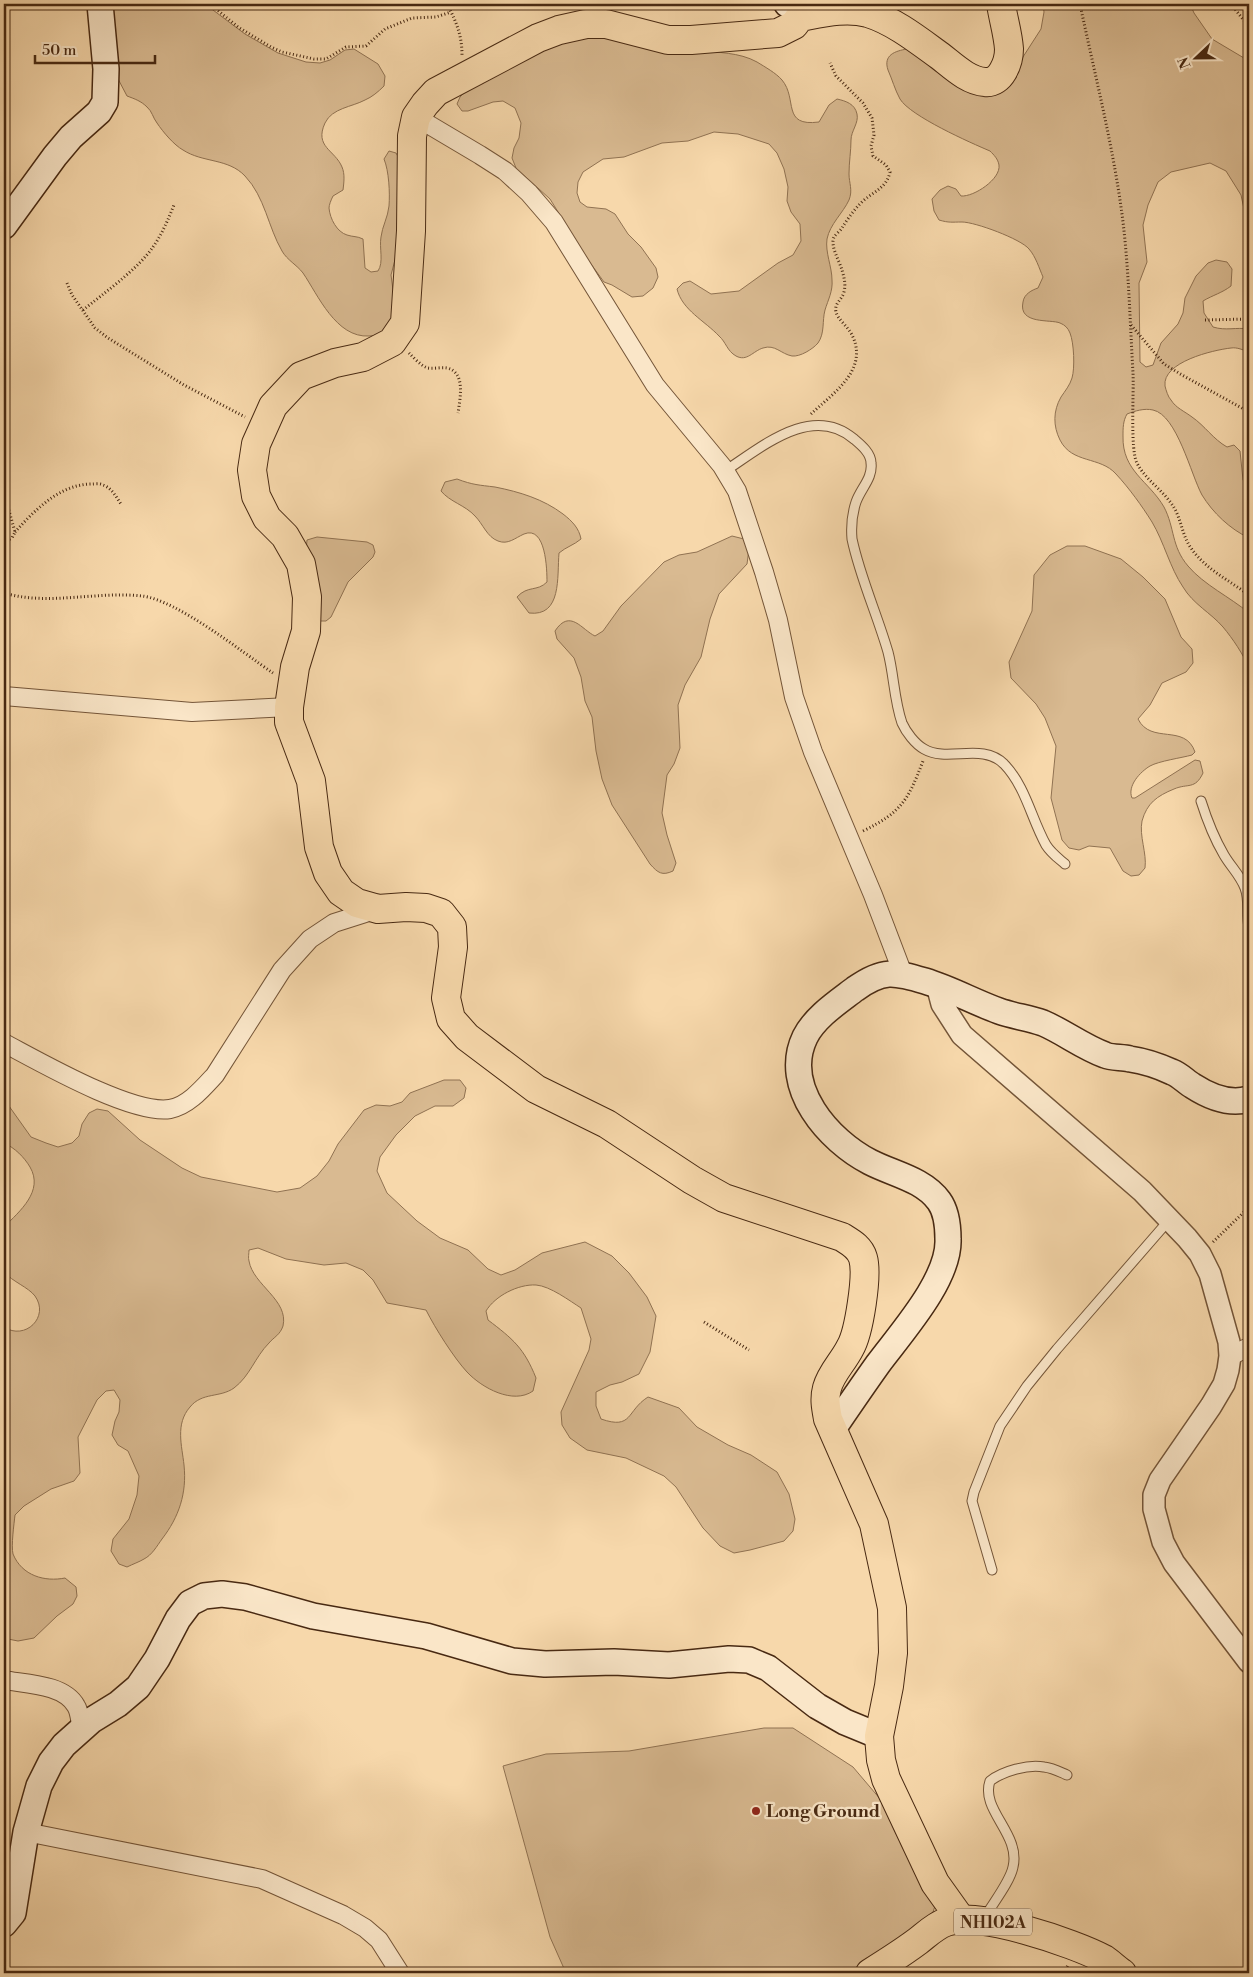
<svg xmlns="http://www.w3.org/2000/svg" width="1253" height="1977" viewBox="0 0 1253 1977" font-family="'Libre Bodoni',serif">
	<rect width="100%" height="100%" fill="#f7d8ab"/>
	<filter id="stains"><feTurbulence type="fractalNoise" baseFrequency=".004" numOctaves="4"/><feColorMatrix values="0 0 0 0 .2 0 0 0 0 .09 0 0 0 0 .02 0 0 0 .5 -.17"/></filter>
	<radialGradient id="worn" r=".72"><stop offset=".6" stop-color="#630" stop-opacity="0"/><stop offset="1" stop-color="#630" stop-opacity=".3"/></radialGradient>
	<g fill="#d9ba91" stroke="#907252">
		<path d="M 108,4 L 205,4 L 245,34 L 278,53 L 306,62 L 320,63 L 330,60 L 345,50 L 354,49 L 378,64 L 385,76 L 384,86 C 378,92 372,97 365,100 C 352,107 332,108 325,123 C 314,147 335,150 342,167 C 345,174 344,182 343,190 L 333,196 C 331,200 329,205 329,208 C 330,219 337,232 347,235 C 353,237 357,236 363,239 L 365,268 L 371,272 L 378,271 C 384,262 379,248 381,237 C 382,227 388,217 389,206 C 390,193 389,171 384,159 L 389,151 L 396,153 L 401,162 L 400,241 L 391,275 L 393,290 L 393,321 L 384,333 C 379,334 374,336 369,336 C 336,338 318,295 303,273 C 297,265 287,260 282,251 C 268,227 265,197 245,176 C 228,158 203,163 183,150 C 174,145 163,132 157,123 C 153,118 152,111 147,107 C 141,101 135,99 127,96 L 117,77 Z"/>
		<path d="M 1043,4 L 1190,4 L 1194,13 L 1212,39 L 1249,61 L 1249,232 L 1241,195 L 1226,171 L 1210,163 L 1171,172 L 1158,182 L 1148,205 L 1143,225 L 1147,262 L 1139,283 L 1140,362 L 1146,367 L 1153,365 L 1161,343 L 1178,324 L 1183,313 L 1185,298 L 1196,276 L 1208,263 L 1216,260 L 1227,262 L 1232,269 L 1231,286 C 1222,293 1213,295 1203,301 L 1204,313 L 1213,327 C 1226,331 1236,327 1249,329 L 1249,352 C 1243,350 1237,347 1231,348 C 1213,350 1162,362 1165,386 C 1166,390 1168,397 1171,400 C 1176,408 1184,411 1192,417 C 1205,426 1213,439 1227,447 L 1234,445 L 1240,451 L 1243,480 L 1249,488 L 1249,538 C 1230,529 1213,513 1202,495 C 1191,475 1177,415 1153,410 C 1144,408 1135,411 1127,414 C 1123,421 1123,428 1123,436 C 1122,471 1149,481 1164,507 C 1175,528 1171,546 1188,566 C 1204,585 1230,597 1249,613 L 1249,668 C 1243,654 1233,639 1223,627 C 1211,613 1193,604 1183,587 C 1170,568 1164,542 1152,522 C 1142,506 1129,488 1116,474 C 1100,456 1072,464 1060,440 C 1053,426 1053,411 1061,397 C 1065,391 1070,385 1072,378 C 1075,368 1074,343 1070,333 C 1068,328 1065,325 1060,323 C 1051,319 1018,325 1023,302 C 1024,294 1032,290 1038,288 L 1043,277 C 1039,268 1036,257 1029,249 C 1021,239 975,222 962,222 C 952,222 949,223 939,220 L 934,211 L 932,199 L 940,190 L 948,186 L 956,189 L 961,196 C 974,197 1001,179 999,165 C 998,159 994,155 990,151 C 971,143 910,116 900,99 C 895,90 892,79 888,70 C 883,55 895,51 907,49 L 963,86 L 1021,60 L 1041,29 L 1044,12 Z"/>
		<path d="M 588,34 C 624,39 661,45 698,50 C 718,53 739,52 757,62 C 765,67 776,73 782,80 C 798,99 781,127 819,122 L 829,105 L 837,99 C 846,101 855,104 857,114 C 859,123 851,131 851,140 C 851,151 849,162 849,174 C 849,183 853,190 849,200 C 843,213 830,224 827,239 C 825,252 832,267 832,280 C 833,291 828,300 825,310 C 822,321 825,333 818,343 C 813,349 800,357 792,356 C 781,354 775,344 763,348 C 753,351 747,362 736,356 C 727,351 726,342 719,336 C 705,321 682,310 677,289 L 683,283 L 690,281 L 711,294 L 739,291 L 778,263 L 793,255 L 801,241 L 800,224 L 791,212 L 787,201 L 788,187 L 784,169 L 777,153 L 769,144 L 738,134 L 714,132 L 688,141 L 662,143 L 624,157 L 603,159 L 583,172 L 578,182 L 577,193 L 580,202 L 587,207 L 606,209 L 615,214 L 628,234 L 641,247 L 656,268 L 658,277 L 653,288 L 643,296 L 632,297 L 612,285 L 604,282 L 588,260 L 550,199 L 516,168 L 512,158 L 514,148 L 519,138 L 521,123 L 515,108 L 503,101 L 493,102 L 468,111 L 462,111 L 457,104 L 460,97 L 471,86 L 547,46 Z"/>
		<path d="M 457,479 C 473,485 479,485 495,487 C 520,492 543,499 563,514 C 572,521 579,528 581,539 C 574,545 566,547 559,553 C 557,577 562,617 529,613 L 517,597 C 528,585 537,592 547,582 C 547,570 546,525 524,534 C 515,538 508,545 498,541 C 487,537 483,524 475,516 C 465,505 450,502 441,491 L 445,482 Z"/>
		<path d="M 732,536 L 744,539 L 749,549 L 747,564 L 719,594 L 710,619 L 701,657 L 685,685 L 678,705 L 680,748 L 674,764 L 667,775 L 662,813 L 667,835 L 676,863 L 673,871 C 662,876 658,873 650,864 L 612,805 L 602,779 L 596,751 L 592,717 L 585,701 L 581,677 L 574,658 L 557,639 L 555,631 C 570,608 582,630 595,636 L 603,631 L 621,606 L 664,562 L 679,555 L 697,552 Z"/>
		<path d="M 317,537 L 367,542 L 373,545 L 375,552 L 373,557 L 348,582 L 331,617 L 326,621 L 319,621 L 306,551 L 307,540 Z"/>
		<path d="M 1067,546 L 1085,546 L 1121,559 L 1143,577 L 1165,599 L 1181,637 L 1192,649 L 1193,663 L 1186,672 L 1162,683 L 1150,705 L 1138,719 C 1151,745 1185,723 1195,752 L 1192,755 C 1181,758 1159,761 1150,766 C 1140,772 1127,786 1132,798 L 1135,798 L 1195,760 L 1200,761 L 1203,773 C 1195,790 1188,783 1174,789 C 1157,796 1147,803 1142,821 C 1139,836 1147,853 1145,868 L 1139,875 L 1131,876 L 1123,871 L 1110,848 L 1089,846 L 1079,850 L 1069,848 L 1062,840 L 1051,798 L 1056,746 L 1045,718 L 1036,704 L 1011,678 L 1009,662 L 1032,611 L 1034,575 L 1050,555 Z"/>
		<path d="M 444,1080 L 460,1080 L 466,1088 L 464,1098 L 453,1106 L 435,1106 L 415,1116 L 396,1135 L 380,1157 L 377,1171 L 387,1193 L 417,1221 L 440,1238 L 468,1250 L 488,1269 L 501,1275 L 515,1270 L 542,1253 L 585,1242 L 612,1256 L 629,1273 L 647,1297 L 656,1316 L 650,1352 L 639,1374 L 622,1382 L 610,1385 L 596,1392 L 596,1406 L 601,1419 C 633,1430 626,1411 648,1397 L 679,1408 L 697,1427 L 728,1445 L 751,1455 L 777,1472 L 789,1494 L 795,1519 L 793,1531 L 784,1541 L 750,1550 L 734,1553 L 720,1546 L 703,1528 L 676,1487 L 664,1476 L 626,1458 L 587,1450 L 570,1438 L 562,1425 L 561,1412 L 589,1350 L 591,1339 L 581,1308 C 570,1301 550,1286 536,1285 C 518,1284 495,1296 486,1311 L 488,1320 C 513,1339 524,1348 536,1378 L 533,1391 C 513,1405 482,1388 467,1372 C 454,1358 435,1328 426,1310 L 387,1303 L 373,1280 L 363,1270 L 346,1263 L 324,1265 L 286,1259 L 258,1248 L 249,1250 C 249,1253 248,1258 249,1261 C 253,1285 289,1300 283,1326 C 280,1335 274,1337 269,1343 C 255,1357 250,1376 234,1388 C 220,1398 202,1392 190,1407 C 175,1424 182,1446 184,1465 C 187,1493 179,1517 162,1539 C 157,1546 152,1555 144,1559 C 139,1562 133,1564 127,1567 L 119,1564 L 111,1551 L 113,1539 L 129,1519 L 137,1495 L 139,1476 L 128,1451 L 118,1445 L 112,1435 L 115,1421 L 119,1412 L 120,1400 L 114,1390 L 106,1391 L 97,1400 L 78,1437 L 80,1473 L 74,1481 L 51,1489 L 24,1506 L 15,1515 C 14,1524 11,1546 13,1554 C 22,1576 45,1582 65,1578 L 76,1587 L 77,1596 L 73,1604 L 57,1616 L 34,1638 L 18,1641 L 8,1639 L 4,1636 L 4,1327 C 25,1341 50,1317 35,1296 C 28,1287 13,1282 4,1272 L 4,1227 C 20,1211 44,1191 30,1167 C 24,1157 15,1148 4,1143 L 4,1099 L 31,1137 L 46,1143 L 58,1147 L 72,1143 L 79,1136 L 82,1124 L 89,1113 L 97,1109 L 108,1111 L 140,1140 L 182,1168 L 201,1177 L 277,1192 L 300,1188 L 317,1176 L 329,1161 L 338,1144 L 364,1110 L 376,1105 L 390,1106 L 402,1102 L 410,1093 Z"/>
		<path d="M 764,1728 L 793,1728 L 853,1767 L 881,1800 L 936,1903 L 933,1912 L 888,1952 L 855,1973 L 566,1973 L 550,1937 L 503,1766 L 546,1754 L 629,1751 Z"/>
	</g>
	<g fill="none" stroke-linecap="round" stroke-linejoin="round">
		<defs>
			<g id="service">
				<path d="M 725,471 C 762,447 812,403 854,439 C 861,445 871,453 871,463 C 873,478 861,488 856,502 C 852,514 851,527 852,539 C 860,577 877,614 888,652 C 894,675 894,700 902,723 C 906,732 915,744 924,749 C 948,763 982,742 1004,764 C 1026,787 1031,818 1046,845 C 1051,853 1058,858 1065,864"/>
				<path d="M 1201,801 C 1207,820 1214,838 1224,855 C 1231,867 1240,875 1245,888 C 1250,901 1246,914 1249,927"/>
				<path d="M 992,1570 L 972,1501 L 974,1492 L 1000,1426 L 1027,1386 L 1057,1349 L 1170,1219"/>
				<path d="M 985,1917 C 993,1903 1010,1882 1013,1867 C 1021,1834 980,1810 990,1781 C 1003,1771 1028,1764 1044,1767 C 1053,1768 1060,1772 1067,1775"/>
			</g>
			<g id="minor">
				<path d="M 416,117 L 480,155 L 505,171 L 529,193 L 554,222 L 655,385 L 722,466 L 737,491 L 764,572 L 778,620 L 794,697 L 813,752 L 873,895 L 903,974"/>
				<path d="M 4,696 L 192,712 L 289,707"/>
				<path d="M 4,1043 C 40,1062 132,1115 170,1109 C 188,1106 203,1088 215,1075 L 282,970 L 310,939 L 334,923 L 378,909"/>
				<path d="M 1230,1356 L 1249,1347"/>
				<path d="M 4,1680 C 26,1684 64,1684 76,1706 C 80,1712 80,1722 82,1729"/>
				<path d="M 26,1832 L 262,1879 L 343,1915 L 365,1928 L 379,1940 L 400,1973"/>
			</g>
			<path id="tertiary" d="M 937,985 L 942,1004 L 962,1035 L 1142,1191 L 1187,1238 L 1200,1254 L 1210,1274 L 1229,1342 L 1230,1356 L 1228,1370 L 1224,1384 L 1211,1406 L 1160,1480 L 1154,1495 L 1154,1509 L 1163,1542 L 1174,1563 L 1249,1662"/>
			<g id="secondary">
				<path d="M 787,4 L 797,10 L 800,17"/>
				<path d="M 4,226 L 55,156 L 71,137 L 99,112 L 105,102 L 106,69 L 100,4"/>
				<path d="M 833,1429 C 848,1407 863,1385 878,1364 C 901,1333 950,1279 948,1239 C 948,1227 947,1212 939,1201 C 923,1179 893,1174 870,1162 C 829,1141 781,1087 805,1037 C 815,1017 838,1002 855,989 C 883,969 894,972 925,981 C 951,989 974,1002 999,1011 C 1013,1016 1029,1018 1043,1023 C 1064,1032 1083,1047 1105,1055 C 1112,1058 1122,1057 1130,1059 C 1144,1061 1159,1066 1172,1072 C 1180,1075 1186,1082 1193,1086 C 1210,1097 1229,1105 1249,1099"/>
				<path d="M 4,1924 L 13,1913 L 26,1832 L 39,1786 L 51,1762 L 64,1745 L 92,1720 L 118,1704 L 138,1687 L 157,1659 L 178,1619 L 190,1603 L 204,1596 L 222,1594 L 245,1597 L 313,1616 L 426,1636 L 512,1661 L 545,1664 L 614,1662 L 669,1665 L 729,1659 L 749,1660 L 768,1668 L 817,1706 L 845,1722 L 879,1736"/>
			</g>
			<path id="primary" d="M 960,1918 L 935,1883 L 886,1779 L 881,1760 L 879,1736 L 889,1686 L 893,1653 L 892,1608 L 874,1524 L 828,1419 C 826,1408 824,1399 827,1388 C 831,1373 843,1362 850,1348 C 859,1333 868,1275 863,1258 C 860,1247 850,1242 842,1237 L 724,1198 L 692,1180 L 607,1124 L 536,1089 L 467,1037 L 451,1019 L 446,998 L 453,947 L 452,927 L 441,913 L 426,908 L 406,907 L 378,909 L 357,903 L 341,892 L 328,873 L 319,847 L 311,781 L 289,722 L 289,707 L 295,667 L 306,631 L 307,597 L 301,564 L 285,536 L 267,518 L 256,496 L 252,470 L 256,444 L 273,406 L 301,376 L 335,363 L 363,357 L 392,342 L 405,323 L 411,231 L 412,136 L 416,117 L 425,104 L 436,92 L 538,38 L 559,30 L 586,24 L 606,24 L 668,40 L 691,40 L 778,33 L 794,25 L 800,17 C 822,13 846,7 868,13 C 894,21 918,40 940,56 C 953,66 968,81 985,82 C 1001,84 1009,62 1009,49 C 1008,34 1003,18 1001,4"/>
			<path id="trunk" d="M 870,1973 C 886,1963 902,1953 918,1941 C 927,1934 935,1926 946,1922 C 977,1910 1074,1943 1104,1959 C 1110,1963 1116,1969 1122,1973"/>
		</defs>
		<use href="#service" stroke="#745538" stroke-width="11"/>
		<use href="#minor" stroke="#745538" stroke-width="20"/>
		<use href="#tertiary" stroke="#745538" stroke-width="24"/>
		<use href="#secondary" stroke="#482912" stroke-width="28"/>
		<use href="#primary" stroke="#482912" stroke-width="30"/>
		<use href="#trunk" stroke="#482912" stroke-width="30"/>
		<g stroke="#482912" stroke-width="3" stroke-dasharray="1 2.5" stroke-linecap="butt">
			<path d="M 210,4 L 238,27 L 271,47 L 282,52 L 314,59 L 326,59 L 346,47 L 366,46 L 385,29 L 412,18 L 436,17 L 451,12"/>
			<path d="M 447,4 C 456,21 462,35 462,55"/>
			<path d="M 1080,4 C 1095,76 1114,149 1123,222 C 1129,273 1130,323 1133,373 C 1134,392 1130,450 1137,463 C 1145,479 1161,489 1171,503 C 1182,518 1181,534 1191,548 C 1204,568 1230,581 1249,595"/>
			<path d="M 1231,4 L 1249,27"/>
			<path d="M 67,283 L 72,295 L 95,328 L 108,338 L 184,385 L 245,417"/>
			<path d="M 83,310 C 103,294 139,268 153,247 C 162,234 168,220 174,205"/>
			<path d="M 1205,320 L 1249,319"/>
			<path d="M 1131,325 L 1164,364 L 1182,375 L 1249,412"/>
			<path d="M 409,353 C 414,358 421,366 428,368 C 434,369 441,367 447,368 C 466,372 460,399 458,413"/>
			<path d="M 811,414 C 832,394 868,371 853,337 C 849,327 838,320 836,312 C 834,303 842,300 844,292 C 846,284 844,277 842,270 C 839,260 830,246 834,237 C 836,234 840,231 842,228 C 847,220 853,211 860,204 C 871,192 886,190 890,172 L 886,165 L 873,156 L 871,146 L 874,135 L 872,118 L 863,103 L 836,76 L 830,63"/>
			<path d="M 4,493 L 15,532 L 12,538 L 4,542"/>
			<path d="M 15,532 C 35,510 60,484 92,484 C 95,484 100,483 103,485 C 112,488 116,497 121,504"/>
			<path d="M 4,593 C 48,606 96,591 142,596 C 177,600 242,652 273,673"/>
			<path d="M 863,831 C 902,812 908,800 923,761"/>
			<path d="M 1248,1118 L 1249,1142"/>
			<path d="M 1213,1242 L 1244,1212 L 1249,1204"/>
			<path d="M 704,1322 L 749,1350"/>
			<path d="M 1064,1973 L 1068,1965"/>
		</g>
		<use href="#service" stroke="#fae6c8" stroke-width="9"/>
		<use href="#minor" stroke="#fae6c8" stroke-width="18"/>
		<use href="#tertiary" stroke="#fae6c8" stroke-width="21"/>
		<use href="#secondary" stroke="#fae6c8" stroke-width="25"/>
		<use href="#primary" stroke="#f7d8ab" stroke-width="28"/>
		<use href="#trunk" stroke="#f7d8ab" stroke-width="28"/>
	</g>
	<circle fill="#8f2418" stroke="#fae6c8" stroke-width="2" cx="756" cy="1811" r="5"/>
	<g text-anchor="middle" stroke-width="4.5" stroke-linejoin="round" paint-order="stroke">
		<rect fill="#fae6c8" stroke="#7d6249" stroke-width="1" x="954" y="1908.5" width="78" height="27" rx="4"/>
		<g font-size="16" font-weight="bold" fill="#482912">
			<text x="993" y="1928">NH102A</text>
		</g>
		<g font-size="18" font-weight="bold" fill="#482912" stroke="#fae6c8" text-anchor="start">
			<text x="766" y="1817">Long Ground</text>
		</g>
	</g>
	<rect width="1253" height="1977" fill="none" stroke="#f7d8ab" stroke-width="20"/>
	<rect x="5" y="5" width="1243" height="1967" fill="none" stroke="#482912" stroke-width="2.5"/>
	<rect x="10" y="10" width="1233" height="1957" fill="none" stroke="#482912"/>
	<g transform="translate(1196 58) rotate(248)" stroke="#fae6c8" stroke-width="4" paint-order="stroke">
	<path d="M0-4L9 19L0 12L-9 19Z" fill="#482912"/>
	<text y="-8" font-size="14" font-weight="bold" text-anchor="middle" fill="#482912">N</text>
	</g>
	<path d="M35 55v8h120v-8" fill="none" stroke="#482912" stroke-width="2.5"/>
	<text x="42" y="55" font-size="15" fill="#482912" stroke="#fae6c8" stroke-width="4" paint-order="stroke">50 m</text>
	<rect width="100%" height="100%" filter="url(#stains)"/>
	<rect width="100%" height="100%" fill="url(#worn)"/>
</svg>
